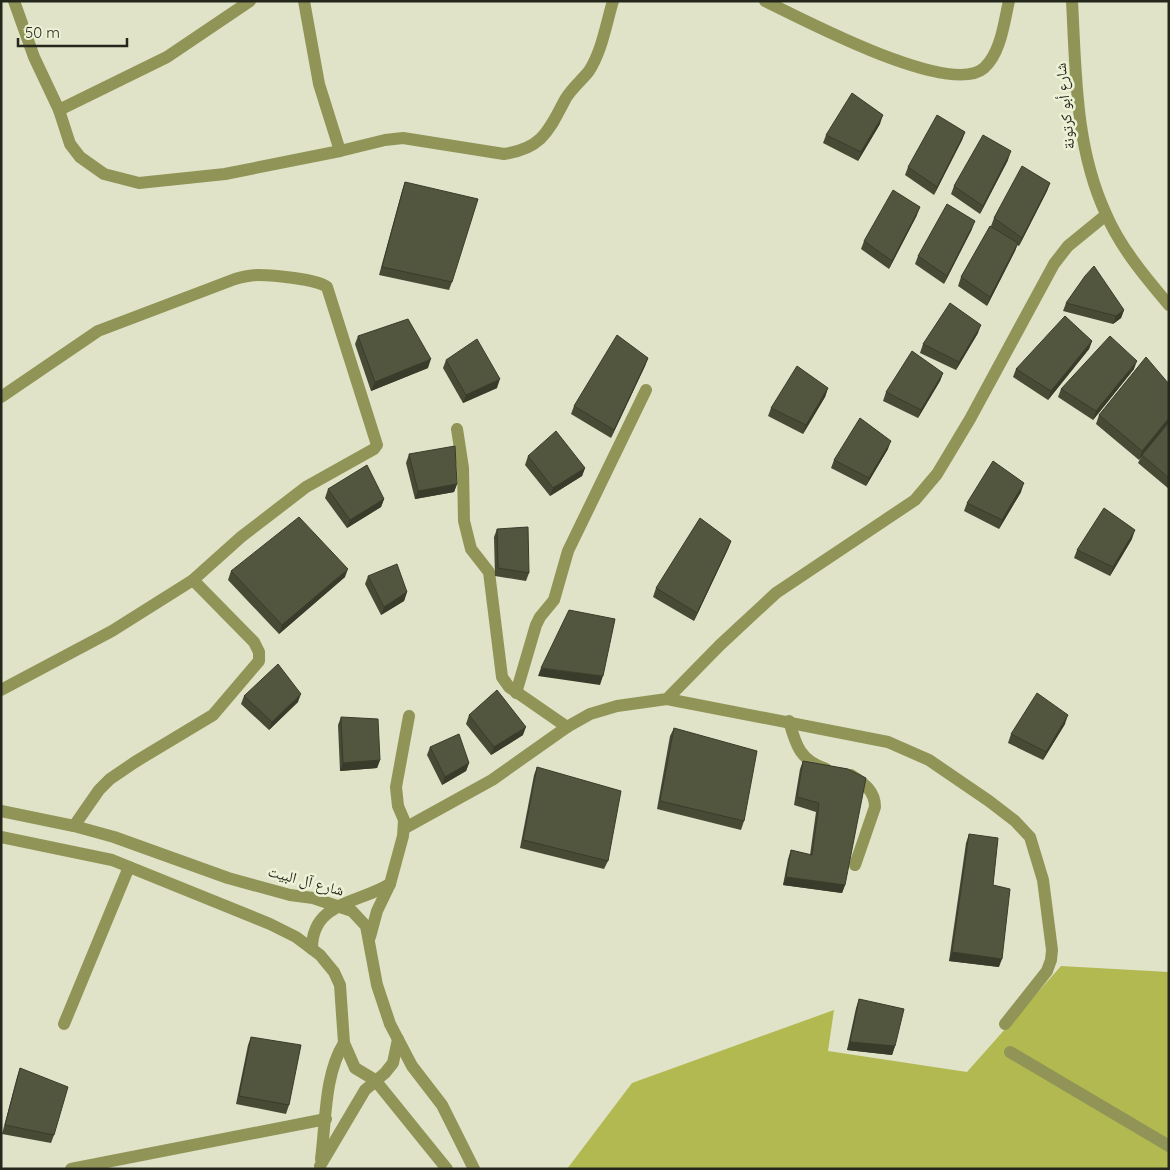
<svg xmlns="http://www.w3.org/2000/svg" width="1170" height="1170" viewBox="0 0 1170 1170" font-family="Quicksand,'Noto Naskh Arabic',sans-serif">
	<rect width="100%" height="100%" fill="#e0e3c8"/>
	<path fill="#b2b951" d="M 1061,966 L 1169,972 L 1169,1169 L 567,1169 L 632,1083 L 834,1010 L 828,1051 L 967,1072 Z"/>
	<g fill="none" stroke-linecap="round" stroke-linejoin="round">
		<g stroke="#909557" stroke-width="12">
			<path d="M 14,1 L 34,57 L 59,110 L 167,57 L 250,1"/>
			<path d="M 765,1 C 803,19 950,98 984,68 C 1001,53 1004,22 1009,1"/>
			<path d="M 1072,1 C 1076,74 1075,147 1106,214 C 1120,247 1146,278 1169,305"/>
			<path d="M 59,110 L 70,144 L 80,157 L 104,174 L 139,183 L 225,174 L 340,151 L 319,84 L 304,1"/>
			<path d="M 340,151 L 385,140 L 403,138 L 504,154 C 544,148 549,129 566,98 C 572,88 582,80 589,71 C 602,51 606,24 613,1"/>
			<path d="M 1,397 L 98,331 L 235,279 C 242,277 250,275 258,275 C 272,275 317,279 327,287 L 377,445 L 374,449 L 306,487 L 241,537 L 193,580 L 112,631 L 1,690"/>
			<path d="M 457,429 L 463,468 L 464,521 L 471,549 L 489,572 L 502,677 L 509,687 L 567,727"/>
			<path d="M 516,693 L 536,625 L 540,617 L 554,600 L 568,551 L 646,390"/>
			<path d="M 667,699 L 888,742 L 929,760 L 989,801 L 1015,821 L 1030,837 L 1043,880 L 1052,950 L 1051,960 L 1047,971 L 1005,1024"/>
			<path d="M 789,721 C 796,746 800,760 826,769"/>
			<path d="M 851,775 C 864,783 875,791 875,807 L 855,865"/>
			<path d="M 1,811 L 74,826 L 114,837 L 228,878 L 290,895 L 313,898 L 352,911 L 366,926 L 377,985 L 390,1024 L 412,1066 L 442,1105 L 474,1169"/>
			<path d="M 74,826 L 99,790 L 110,779 L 135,762 L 213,715 L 259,661 L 259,652 L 254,642 L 193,580"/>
			<path d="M 405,828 L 492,780 L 567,727 L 590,714 L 617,706 L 667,699 L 720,645 L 776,593 L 915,500 L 937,474 L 970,419 L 1054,264 L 1068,246 L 1106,215"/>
			<path d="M 1,837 L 112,860 L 270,924 L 296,937 L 320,955 L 334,972 L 340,985 L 344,1043 L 355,1068 L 375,1080 L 447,1169"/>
			<path d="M 370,937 L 377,911 L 390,884 L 403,836 L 404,820 L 398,806 L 396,787 L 409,716"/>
			<path d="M 312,949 C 312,902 357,904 390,884"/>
			<path d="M 64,1024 L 129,867"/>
			<path d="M 1010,1052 L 1169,1146"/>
			<path d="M 321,1159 C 326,1122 324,1075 344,1043"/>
			<path d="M 320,1166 L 365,1090 L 385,1073 L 393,1063 L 398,1039"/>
			<path d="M 71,1169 L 326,1119"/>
		</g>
	</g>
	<g fill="#474a35">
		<path d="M 880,124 L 858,161 L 823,143 L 826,135 Z"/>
		<path d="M 965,132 L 962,140 L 934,195 L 905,175 L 908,167 Z"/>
		<path d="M 1008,160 L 980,214 L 951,194 L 954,186 Z"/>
		<path d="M 405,182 L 452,282 L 449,290 L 379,275 L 402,191 Z"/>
		<path d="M 1050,183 L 1047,191 L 1019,246 L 1017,245 L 1015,251 L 987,306 L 958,286 L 961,277 L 991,226 L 994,218 Z"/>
		<path d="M 917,215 L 889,269 L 861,249 L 864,241 Z"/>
		<path d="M 972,229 L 944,284 L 915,264 L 918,256 Z"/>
		<path d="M 1066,303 L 1124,310 L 1121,318 L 1113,324 L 1063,311 Z"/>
		<path d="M 978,333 L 956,370 L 920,353 L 923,344 Z"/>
		<path d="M 358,336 L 428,368 L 371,391 L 355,344 Z"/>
		<path d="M 1092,341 L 1089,349 L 1048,400 L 1013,377 L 1016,369 Z"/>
		<path d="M 648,358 L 645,366 L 611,438 L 571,414 L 574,406 Z"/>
		<path d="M 446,360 L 497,388 L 463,403 L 443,368 Z"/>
		<path d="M 1134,369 L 1093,420 L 1058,397 L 1061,389 Z"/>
		<path d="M 943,373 L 940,381 L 918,418 L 883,401 L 886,392 Z"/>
		<path d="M 1169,384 L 1169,489 L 1138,463 L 1141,457 L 1139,460 L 1096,424 L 1099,415 Z"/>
		<path d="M 828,388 L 825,397 L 803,434 L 768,416 L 771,408 Z"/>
		<path d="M 888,449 L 866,486 L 831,468 L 834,460 Z"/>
		<path d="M 409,454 L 457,484 L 454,492 L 415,499 L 406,463 Z"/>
		<path d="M 528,456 L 585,468 L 582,476 L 550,496 L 525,465 Z"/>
		<path d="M 328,489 L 384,499 L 381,507 L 347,528 L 325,498 Z"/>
		<path d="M 1021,492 L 999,529 L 964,511 L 967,503 Z"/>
		<path d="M 497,529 L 529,573 L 526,581 L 495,576 L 494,537 Z"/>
		<path d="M 1132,539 L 1110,576 L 1074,558 L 1077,550 Z"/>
		<path d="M 731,541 L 728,549 L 694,621 L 653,597 L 656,588 Z"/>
		<path d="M 231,571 L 345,577 L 279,634 L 228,580 Z"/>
		<path d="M 368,576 L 407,592 L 404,601 L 381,615 L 365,584 Z"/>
		<path d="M 244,696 L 298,702 L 269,730 L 241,704 Z"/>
		<path d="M 469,715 L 523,735 L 491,755 L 466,724 Z"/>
		<path d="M 341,717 L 380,760 L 377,768 L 340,771 L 338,725 Z"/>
		<path d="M 1065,724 L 1043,760 L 1008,743 L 1011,734 Z"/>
		<path d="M 674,728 L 744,821 L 741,830 L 657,809 L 670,736 Z"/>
		<path d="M 430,747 L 469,763 L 466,771 L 442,785 L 427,755 Z"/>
		<path d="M 803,761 L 848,769 L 845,885 L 842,893 L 783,885 L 788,859 L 791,850 L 810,855 L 816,812 L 794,805 L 800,769 Z"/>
		<path d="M 537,767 L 608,861 L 604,869 L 520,848 L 534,775 Z"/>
		<path d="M 969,834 L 993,885 L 999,967 L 949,961 L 966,843 Z"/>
		<path d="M 859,999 L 895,1046 L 892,1055 L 847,1050 L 856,1008 Z"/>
		<path d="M 251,1037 L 289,1105 L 286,1114 L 236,1104 L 248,1045 Z"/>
		<path d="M 20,1068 L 54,1135 L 51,1143 L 2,1134 L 17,1077 Z"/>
	</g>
	<g fill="#3a3c2b">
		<path d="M 883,115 L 880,124 L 858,161 L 861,152 Z"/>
		<path d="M 965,132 L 962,140 L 934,195 L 937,187 Z"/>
		<path d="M 1011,151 L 1008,160 L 980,214 L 983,206 Z"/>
		<path d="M 1050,183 L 1047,191 L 1019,246 L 1022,238 Z"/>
		<path d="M 920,207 L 917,215 L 889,269 L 892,261 Z"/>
		<path d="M 975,221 L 972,229 L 944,284 L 947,276 Z"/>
		<path d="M 1018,243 L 1015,251 L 987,306 L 990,297 Z"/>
		<path d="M 1124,310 L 1121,318 L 1113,324 L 1116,316 Z"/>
		<path d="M 981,325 L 978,333 L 956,370 L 959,362 Z"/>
		<path d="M 1092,341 L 1089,349 L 1048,400 L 1051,391 Z"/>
		<path d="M 648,358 L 645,366 L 611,438 L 614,430 Z"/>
		<path d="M 431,359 L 428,368 L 371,391 L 375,382 Z"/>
		<path d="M 1137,361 L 1134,369 L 1093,420 L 1096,411 Z"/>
		<path d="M 943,373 L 940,381 L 918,418 L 921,410 Z"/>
		<path d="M 500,379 L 497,388 L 463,403 L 466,395 Z"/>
		<path d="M 828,388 L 825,397 L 803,434 L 806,425 Z"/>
		<path d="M 1169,418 L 1169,423 L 1142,455 L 1139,460 L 1142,451 Z"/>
		<path d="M 891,441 L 888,449 L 866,486 L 869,478 Z"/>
		<path d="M 585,468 L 582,476 L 550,496 L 553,488 Z"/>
		<path d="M 1024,483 L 1021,492 L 999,529 L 1002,520 Z"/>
		<path d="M 457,484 L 454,492 L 415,499 L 418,491 Z"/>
		<path d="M 384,499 L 381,507 L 347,528 L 350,520 Z"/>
		<path d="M 1135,530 L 1132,539 L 1110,576 L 1113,567 Z"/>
		<path d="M 731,541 L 728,549 L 694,621 L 697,613 Z"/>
		<path d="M 348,569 L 345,577 L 279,634 L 282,625 Z"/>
		<path d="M 407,592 L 404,601 L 381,615 L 384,607 Z"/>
		<path d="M 541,668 L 603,676 L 600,685 L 538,676 Z"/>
		<path d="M 301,694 L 298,702 L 269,730 L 272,722 Z"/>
		<path d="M 1068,715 L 1065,724 L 1043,760 L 1046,752 Z"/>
		<path d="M 526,727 L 523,735 L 491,755 L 494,747 Z"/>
		<path d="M 380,760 L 377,768 L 340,771 L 343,763 Z"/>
		<path d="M 469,763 L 466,771 L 442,785 L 445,777 Z"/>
		<path d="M 786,877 L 845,885 L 842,893 L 783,885 Z"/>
		<path d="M 952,952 L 1002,959 L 999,967 L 949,961 Z"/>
		<path d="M 850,1042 L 895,1046 L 892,1055 L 847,1050 Z"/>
	</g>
	<g fill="#53563e" stroke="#3a3c2b">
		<path d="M 852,93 L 883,115 L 861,152 L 826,135 Z"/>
		<path d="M 937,115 L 965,132 L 937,187 L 908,167 Z"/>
		<path d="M 983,135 L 1011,151 L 983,206 L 954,186 Z"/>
		<path d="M 1022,166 L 1050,183 L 1022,238 L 994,218 Z"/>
		<path d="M 405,182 L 478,199 L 452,282 L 382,267 Z"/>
		<path d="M 893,190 L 920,207 L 892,261 L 864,241 Z"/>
		<path d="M 947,204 L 975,221 L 947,276 L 918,256 Z"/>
		<path d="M 990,226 L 1018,243 L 990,297 L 961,277 Z"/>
		<path d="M 1094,266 L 1124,310 L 1116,316 L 1066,303 L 1085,276 Z"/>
		<path d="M 950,303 L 981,325 L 959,362 L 923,344 Z"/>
		<path d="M 1065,316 L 1092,341 L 1051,391 L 1016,369 Z"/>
		<path d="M 408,319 L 431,359 L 375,382 L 358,336 Z"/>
		<path d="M 617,335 L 648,358 L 614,430 L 574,406 Z"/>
		<path d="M 1110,336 L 1137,361 L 1096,411 L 1061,389 Z"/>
		<path d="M 477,339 L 500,379 L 466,395 L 446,360 Z"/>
		<path d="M 912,351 L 943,373 L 921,410 L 886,392 Z"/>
		<path d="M 1146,357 L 1169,384 L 1169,418 L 1142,451 L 1099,415 Z"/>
		<path d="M 797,366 L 828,388 L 806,425 L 771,408 Z"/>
		<path d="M 860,418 L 891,441 L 869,478 L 834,460 Z"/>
		<path d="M 1169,422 L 1169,478 L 1142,455 Z"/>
		<path d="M 556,431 L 585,468 L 553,488 L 528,456 Z"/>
		<path d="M 455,446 L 457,484 L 418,491 L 409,454 Z"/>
		<path d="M 993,461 L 1024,483 L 1002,520 L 967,503 Z"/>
		<path d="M 367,465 L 384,499 L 350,520 L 328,489 Z"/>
		<path d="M 1104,508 L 1135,530 L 1113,567 L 1077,550 Z"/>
		<path d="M 299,517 L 348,569 L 282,625 L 231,571 Z"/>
		<path d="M 700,518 L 731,541 L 697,613 L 656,588 Z"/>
		<path d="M 528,527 L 529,573 L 498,568 L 497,529 Z"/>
		<path d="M 397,564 L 407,592 L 384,607 L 368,576 Z"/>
		<path d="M 569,610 L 615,619 L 603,676 L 541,668 Z"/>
		<path d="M 278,664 L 301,694 L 272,722 L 244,696 Z"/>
		<path d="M 497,690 L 526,727 L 494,747 L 469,715 Z"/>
		<path d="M 1037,693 L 1068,715 L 1046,752 L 1011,734 Z"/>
		<path d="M 341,717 L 378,719 L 380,760 L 343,763 Z"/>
		<path d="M 674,728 L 757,751 L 744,821 L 660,801 Z"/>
		<path d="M 459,734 L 469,763 L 445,777 L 430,747 Z"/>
		<path d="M 803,761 L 848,769 L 866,778 L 845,885 L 786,877 L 791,850 L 812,855 L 819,803 L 797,797 Z"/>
		<path d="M 537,767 L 621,791 L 608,861 L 523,840 Z"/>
		<path d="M 969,834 L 998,838 L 993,885 L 1010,889 L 1002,959 L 952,952 Z"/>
		<path d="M 859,999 L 904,1009 L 895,1046 L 850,1042 Z"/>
		<path d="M 251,1037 L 301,1045 L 289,1105 L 239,1096 Z"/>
		<path d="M 20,1068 L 68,1087 L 54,1135 L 5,1125 Z"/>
	</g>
	<g text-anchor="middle" stroke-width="5" stroke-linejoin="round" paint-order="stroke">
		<g font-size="15" fill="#25261c" stroke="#edf1d5">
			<text transform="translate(1065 106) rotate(-96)" y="5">شارع أبو كرتونة</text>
			<text transform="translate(306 881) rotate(15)" y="5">شارع آل البيت</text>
		</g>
	</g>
	<rect width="1170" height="1170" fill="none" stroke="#25261c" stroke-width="5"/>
	<path d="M18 38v8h109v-8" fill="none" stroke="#25261c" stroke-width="2.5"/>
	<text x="25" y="38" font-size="15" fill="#25261c" stroke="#edf1d5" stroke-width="4" paint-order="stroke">50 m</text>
</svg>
